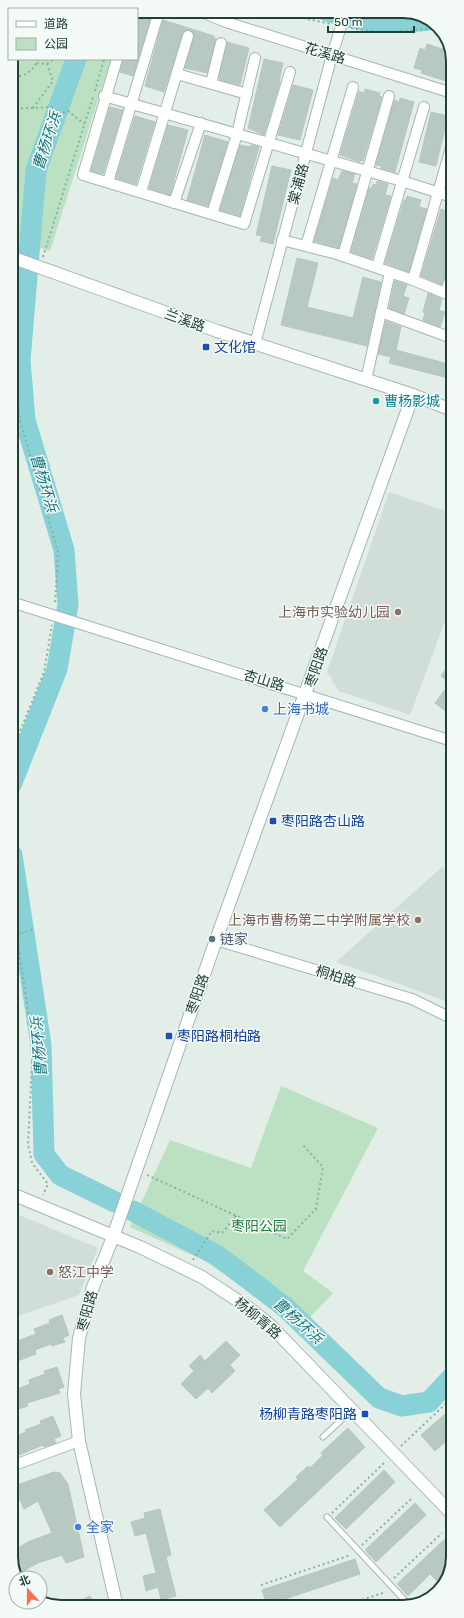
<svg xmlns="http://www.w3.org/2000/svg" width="464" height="1618" viewBox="0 0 464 1618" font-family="Rubik,'Noto Sans SC',sans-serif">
	<rect width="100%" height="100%" fill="#e3eee8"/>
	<g fill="#d1ded7">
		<path d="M 389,492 L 452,513 L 452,602 L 410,715 L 339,691 L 327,672 Z"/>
		<path d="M 442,867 L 453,878 L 453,1004 L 391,981 L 336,962 Z"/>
		<path d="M 12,1212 L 98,1248 L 79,1295 L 12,1318 Z"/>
	</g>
	<g fill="#bbe1c2">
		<path d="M 12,59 L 111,59 L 50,251 L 11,238 Z"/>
		<path d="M 281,1086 L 378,1128 L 303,1271 L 333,1293 L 297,1331 L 252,1293 L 205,1261 L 130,1227 L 170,1140 L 251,1168 Z"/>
	</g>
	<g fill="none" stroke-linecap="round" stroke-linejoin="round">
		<g stroke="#87d1d7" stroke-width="21">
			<path d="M 327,11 C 364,23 391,24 429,20"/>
			<path d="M 11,785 L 57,669 L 68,605 L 64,550 L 25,420 L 20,360 L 36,170 L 76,59"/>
			<path d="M 12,855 L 41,1045 L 44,1154 L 60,1175 L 115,1202"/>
			<path d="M 133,1211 L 218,1256 L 285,1307 L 379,1398 L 402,1406 L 429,1402 L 453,1376"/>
		</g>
	</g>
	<g fill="#b8c9c1" stroke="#b5c8bf">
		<path d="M 137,11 L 153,11 L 133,76 L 120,72 L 123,59 L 137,59 Z"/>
		<path d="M 163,20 L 214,36 L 214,38 L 216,39 L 207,73 L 185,68 L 194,35 L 189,30 L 183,32 L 164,92 L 145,86 Z"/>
		<path d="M 227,42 L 249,48 L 240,85 L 220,80 L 219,77 Z"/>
		<path d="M 427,44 L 452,52 L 452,83 L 421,73 L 422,70 L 414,68 L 420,48 L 425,50 Z"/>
		<path d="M 264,59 L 283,63 L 279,82 L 280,82 L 264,135 L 248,128 Z"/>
		<path d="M 293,85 L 313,90 L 300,140 L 278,135 Z"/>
		<path d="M 365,89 L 380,93 L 379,96 L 382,97 L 363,161 L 361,160 L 360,162 L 340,155 L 359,91 L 364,93 Z"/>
		<path d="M 400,98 L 414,102 L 395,172 L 381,168 L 381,166 L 376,165 L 394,100 L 399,102 Z"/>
		<path d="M 110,107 L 123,110 L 103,174 L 91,171 Z"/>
		<path d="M 431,112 L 448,116 L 436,166 L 419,162 Z"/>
		<path d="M 135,116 L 155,122 L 136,184 L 116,178 Z"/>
		<path d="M 168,125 L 188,130 L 170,195 L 149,188 Z"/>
		<path d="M 205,135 L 228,142 L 208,206 L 187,200 Z"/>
		<path d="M 240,145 L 250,147 L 251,145 L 259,147 L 240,216 L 220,210 Z"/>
		<path d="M 272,166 L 291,170 L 273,244 L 260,241 L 262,236 L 256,235 Z"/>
		<path d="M 342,171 L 355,174 L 352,183 L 357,184 L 339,248 L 314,241 L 333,178 L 338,180 Z"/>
		<path d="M 377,181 L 388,184 L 385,195 L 391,196 L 372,259 L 351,252 L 369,188 L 372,188 L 373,184 L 376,185 Z"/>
		<path d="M 407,196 L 421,200 L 419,207 L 427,209 L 409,272 L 385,263 L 404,200 L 406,200 Z"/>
		<path d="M 441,209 L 452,212 L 452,225 L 445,251 L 452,252 L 452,267 L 446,271 L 442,285 L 421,276 Z"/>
		<path d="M 297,258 L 318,263 L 307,307 L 353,318 L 363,277 L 381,282 L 367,346 L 281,325 Z"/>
		<path d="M 395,281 L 407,285 L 403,296 L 409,298 L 404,314 L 389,308 Z"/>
		<path d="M 428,293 L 442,299 L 439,310 L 445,312 L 440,327 L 423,320 L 425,313 L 423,312 Z"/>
		<path d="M 386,321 L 401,327 L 396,350 L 452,365 L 452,379 L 389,363 L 391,357 L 378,354 Z"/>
		<path d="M 452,660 L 452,716 L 435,703 L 450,683 L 441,676 Z"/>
		<path d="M 62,1315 L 69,1335 L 63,1338 L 65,1342 L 52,1346 L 51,1344 L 35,1350 L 36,1354 L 12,1363 L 12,1343 L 36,1334 L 34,1329 L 50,1323 L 49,1320 Z"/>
		<path d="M 226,1341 L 240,1355 L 230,1365 L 235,1371 L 212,1393 L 208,1388 L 196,1399 L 181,1384 L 194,1371 L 189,1366 L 200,1355 L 205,1361 Z"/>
		<path d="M 57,1367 L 64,1387 L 58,1389 L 60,1393 L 27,1403 L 28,1406 L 12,1411 L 12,1391 L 30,1384 L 29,1380 L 45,1374 L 44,1371 Z"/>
		<path d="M 453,1407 L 453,1435 L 435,1451 L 421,1435 Z"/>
		<path d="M 53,1416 L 61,1436 L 54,1439 L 56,1443 L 44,1447 L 43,1445 L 12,1458 L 12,1438 L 26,1432 L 25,1430 L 41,1424 L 40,1421 Z"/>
		<path d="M 348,1428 L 365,1447 L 280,1527 L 264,1510 L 298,1479 L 296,1477 L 308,1466 L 310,1468 L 323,1455 L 321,1453 Z"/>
		<path d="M 384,1470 L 395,1482 L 346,1529 L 335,1518 Z"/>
		<path d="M 54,1472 L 60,1473 L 68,1484 L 84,1557 L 66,1563 L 62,1555 L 38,1563 L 16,1575 L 12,1567 L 12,1551 L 30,1541 L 52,1533 L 38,1501 L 24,1509 L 14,1486 Z"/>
		<path d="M 415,1503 L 426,1515 L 376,1562 L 365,1550 Z"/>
		<path d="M 160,1509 L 171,1555 L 166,1557 L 176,1596 L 161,1600 L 158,1587 L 146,1591 L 143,1576 L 156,1573 L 146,1533 L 135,1536 L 131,1522 L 145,1518 L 144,1513 Z"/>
		<path d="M 447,1537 L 453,1543 L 453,1557 L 442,1586 L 430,1574 L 408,1596 L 397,1584 Z"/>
		<path d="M 355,1559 L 360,1574 L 267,1605 L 262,1590 Z"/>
		<path d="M 90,1596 L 96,1607 L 67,1607 Z"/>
	</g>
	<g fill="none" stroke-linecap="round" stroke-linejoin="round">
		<defs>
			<g id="service">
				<path d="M 323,1437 L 352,1410"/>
				<path d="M 327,1517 L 410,1606"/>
			</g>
			<g id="minor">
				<path d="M 199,11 L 226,22 L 452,93"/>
				<path d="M 117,59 L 83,175 L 244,224 L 290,72"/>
				<path d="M 177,74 L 247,94"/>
				<path d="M 211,83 L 221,43"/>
				<path d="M 104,96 L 402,181 L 452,197"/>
				<path d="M 108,182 L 157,18"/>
				<path d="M 141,192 L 188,36"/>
				<path d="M 174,203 L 201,123"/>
				<path d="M 212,214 L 237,134 L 255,58"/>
				<path d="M 282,240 L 337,254 L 413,280 L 452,296"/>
				<path d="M 306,246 L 353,87"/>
				<path d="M 343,256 L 389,96"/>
				<path d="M 377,267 L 424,107"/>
				<path d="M 413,280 L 452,144"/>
				<path d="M 446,292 L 452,273"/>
				<path d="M 381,312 L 452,338"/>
				<path d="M 255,344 L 332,55 L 346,11"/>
				<path d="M 366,380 L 390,272"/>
				<path d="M 11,602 L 452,741"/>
				<path d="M 216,940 L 412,999 L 453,1019"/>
				<path d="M 12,1466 L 79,1441"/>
			</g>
			<g id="tertiary">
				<path d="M 11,257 L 217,331 L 413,395 L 452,410"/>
				<path d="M 12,1194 L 140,1247 L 202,1277 L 249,1308 L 271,1326 L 453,1515"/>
				<path d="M 117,1607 L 79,1441 L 74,1394 L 79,1338 L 93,1287 L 113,1237 L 216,940 L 413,395"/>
			</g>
		</defs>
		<use href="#service" stroke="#a5b7af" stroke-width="7"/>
		<use href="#minor" stroke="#a5b7af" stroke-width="12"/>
		<use href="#tertiary" stroke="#a5b7af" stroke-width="14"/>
		<g stroke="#81b4a0" stroke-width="2" stroke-dasharray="2 3" stroke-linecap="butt">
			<path d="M 285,11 L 289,15 L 331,24"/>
			<path d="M 351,28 C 380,35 409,30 439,28"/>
			<path d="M 47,64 L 54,59"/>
			<path d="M 11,70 L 19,76 C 29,74 35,68 38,59"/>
			<path d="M 95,91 L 104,59"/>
			<path d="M 33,108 L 53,81 L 47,64 L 36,63"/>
			<path d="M 11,109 L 52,107 L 60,114 L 68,111 L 84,124"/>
			<path d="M 11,132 L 19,76"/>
			<path d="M 43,257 L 93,97"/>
			<path d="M 11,401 L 18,403 L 20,420 L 58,552 L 55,605"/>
			<path d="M 11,754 L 44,672 L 52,625"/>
			<path d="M 12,903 L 33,1045 L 28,1144 L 32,1163 L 48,1184 L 43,1195"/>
			<path d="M 16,935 L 33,929"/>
			<path d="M 147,1175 L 287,1239 L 316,1209 L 323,1167 L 302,1144"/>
			<path d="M 193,1260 L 212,1231 L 222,1233 L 236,1216"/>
			<path d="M 401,1446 L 453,1397"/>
			<path d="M 332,1513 L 385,1462"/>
			<path d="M 362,1545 L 411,1499"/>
			<path d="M 394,1578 L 442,1533"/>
			<path d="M 261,1585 L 351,1555"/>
			<path d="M 343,1606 L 386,1592"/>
		</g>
		<use href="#service" stroke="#fff" stroke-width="5"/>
		<use href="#minor" stroke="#fff" stroke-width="10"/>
		<use href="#tertiary" stroke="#fff" stroke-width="12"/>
	</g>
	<g fill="#1a4fb4" stroke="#f4faf7" stroke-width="1.5">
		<rect x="202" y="343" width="8" height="8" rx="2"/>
		<rect x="269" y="817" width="8" height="8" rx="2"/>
		<rect x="165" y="1032" width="8" height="8" rx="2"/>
		<rect x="361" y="1410" width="8" height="8" rx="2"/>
	</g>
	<circle fill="#0f9aa8" stroke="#f4faf7" stroke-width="1.5" cx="376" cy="401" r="4"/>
	<g fill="#8d6e63" stroke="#f4faf7" stroke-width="1.5">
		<circle cx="398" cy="612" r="4"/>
		<circle cx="418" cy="920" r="4"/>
		<circle cx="50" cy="1272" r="4"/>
	</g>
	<g fill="#3f7fe0" stroke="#f4faf7" stroke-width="1.5">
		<circle cx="265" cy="709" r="4"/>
		<circle cx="78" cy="1527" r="4"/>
	</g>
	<circle fill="#5c6f8a" stroke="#f4faf7" stroke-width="1.5" cx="212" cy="939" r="4"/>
	<g text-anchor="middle" stroke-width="3" stroke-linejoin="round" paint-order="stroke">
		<g font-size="14" fill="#214136" stroke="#f4faf7">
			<text transform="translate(325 53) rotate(17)" y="5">花溪路</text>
			<text transform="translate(298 184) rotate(-75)" y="5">棠浦路</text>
			<text transform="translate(185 320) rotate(20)" y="5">兰溪路</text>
			<text transform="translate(316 667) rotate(-71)" y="5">枣阳路</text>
			<text transform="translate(264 680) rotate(17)" y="5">杏山路</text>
			<text transform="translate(336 976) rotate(17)" y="5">桐柏路</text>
			<text transform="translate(197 994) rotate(-71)" y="5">枣阳路</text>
			<text transform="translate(87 1311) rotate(-75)" y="5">枣阳路</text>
			<text transform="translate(258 1318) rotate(40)" y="5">杨柳青路</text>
		</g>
		<g font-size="14" fill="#164399" stroke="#f4faf7" text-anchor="start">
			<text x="214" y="352">文化馆</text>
			<text x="281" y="826">枣阳路杏山路</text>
			<text x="177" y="1041">枣阳路桐柏路</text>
			<text x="357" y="1419" text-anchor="end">杨柳青路枣阳路</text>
		</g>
		<g font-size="14" fill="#0d838f" stroke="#f4faf7" text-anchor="start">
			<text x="384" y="406">曹杨影城</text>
		</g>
		<g font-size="14" fill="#785e54" stroke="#f4faf7" text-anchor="end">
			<text x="390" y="617">上海市实验幼儿园</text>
			<text x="410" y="925">上海市曹杨第二中学附属学校</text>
			<text x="58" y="1277" text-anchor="start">怒江中学</text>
		</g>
		<g font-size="14" fill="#366cbe" stroke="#f4faf7" text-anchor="start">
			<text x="273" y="714">上海书城</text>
			<text x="86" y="1532">全家</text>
		</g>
		<g font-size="14" fill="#4e5e75" stroke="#f4faf7" text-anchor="start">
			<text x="220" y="944">链家</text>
		</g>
		<g font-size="14" fill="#287c41" stroke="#f4faf7">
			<text x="259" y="1231">枣阳公园</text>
		</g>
		<g font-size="15" font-style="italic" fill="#167a83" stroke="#f4faf7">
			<text transform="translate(47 141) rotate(-72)" y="5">曹杨环浜</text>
			<text transform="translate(44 483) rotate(73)" y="5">曹杨环浜</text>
			<text transform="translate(39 1047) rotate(-95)" y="5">曹杨环浜</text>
			<text transform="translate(298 1321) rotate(42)" y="5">曹杨环浜</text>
		</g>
	</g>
	<path d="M0 0H464V1618H0ZM61 18H403A43 43 0 0 1 446 61V1557A43 43 0 0 1 403 1600H61A43 43 0 0 1 18 1557V61A43 43 0 0 1 61 18Z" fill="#f4faf7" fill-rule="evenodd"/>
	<path fill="none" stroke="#214136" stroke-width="2" d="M61 18H403A43 43 0 0 1 446 61V1557A43 43 0 0 1 403 1600H61A43 43 0 0 1 18 1557V61A43 43 0 0 1 61 18Z"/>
	<rect x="8" y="8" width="130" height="52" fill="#f4faf7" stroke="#a0b0aa"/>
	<rect x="16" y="21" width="20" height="6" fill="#ffffff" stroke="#a0b0aa"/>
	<text x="44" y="28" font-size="12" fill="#214136">道路</text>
	<rect x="16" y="38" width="20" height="12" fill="#bbe1c2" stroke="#a0b0aa"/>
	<text x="44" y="48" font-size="12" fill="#214136">公园</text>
	<g transform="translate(28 1590) rotate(339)"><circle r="19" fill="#f4faf7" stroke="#a0b0aa"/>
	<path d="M0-3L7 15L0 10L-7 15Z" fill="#fc6f53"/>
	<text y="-6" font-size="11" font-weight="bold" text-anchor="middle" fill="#214136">北</text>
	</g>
	<path d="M328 26v6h86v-6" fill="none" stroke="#214136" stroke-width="2"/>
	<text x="334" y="26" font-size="12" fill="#214136" stroke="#f4faf7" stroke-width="3" paint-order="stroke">50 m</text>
</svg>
